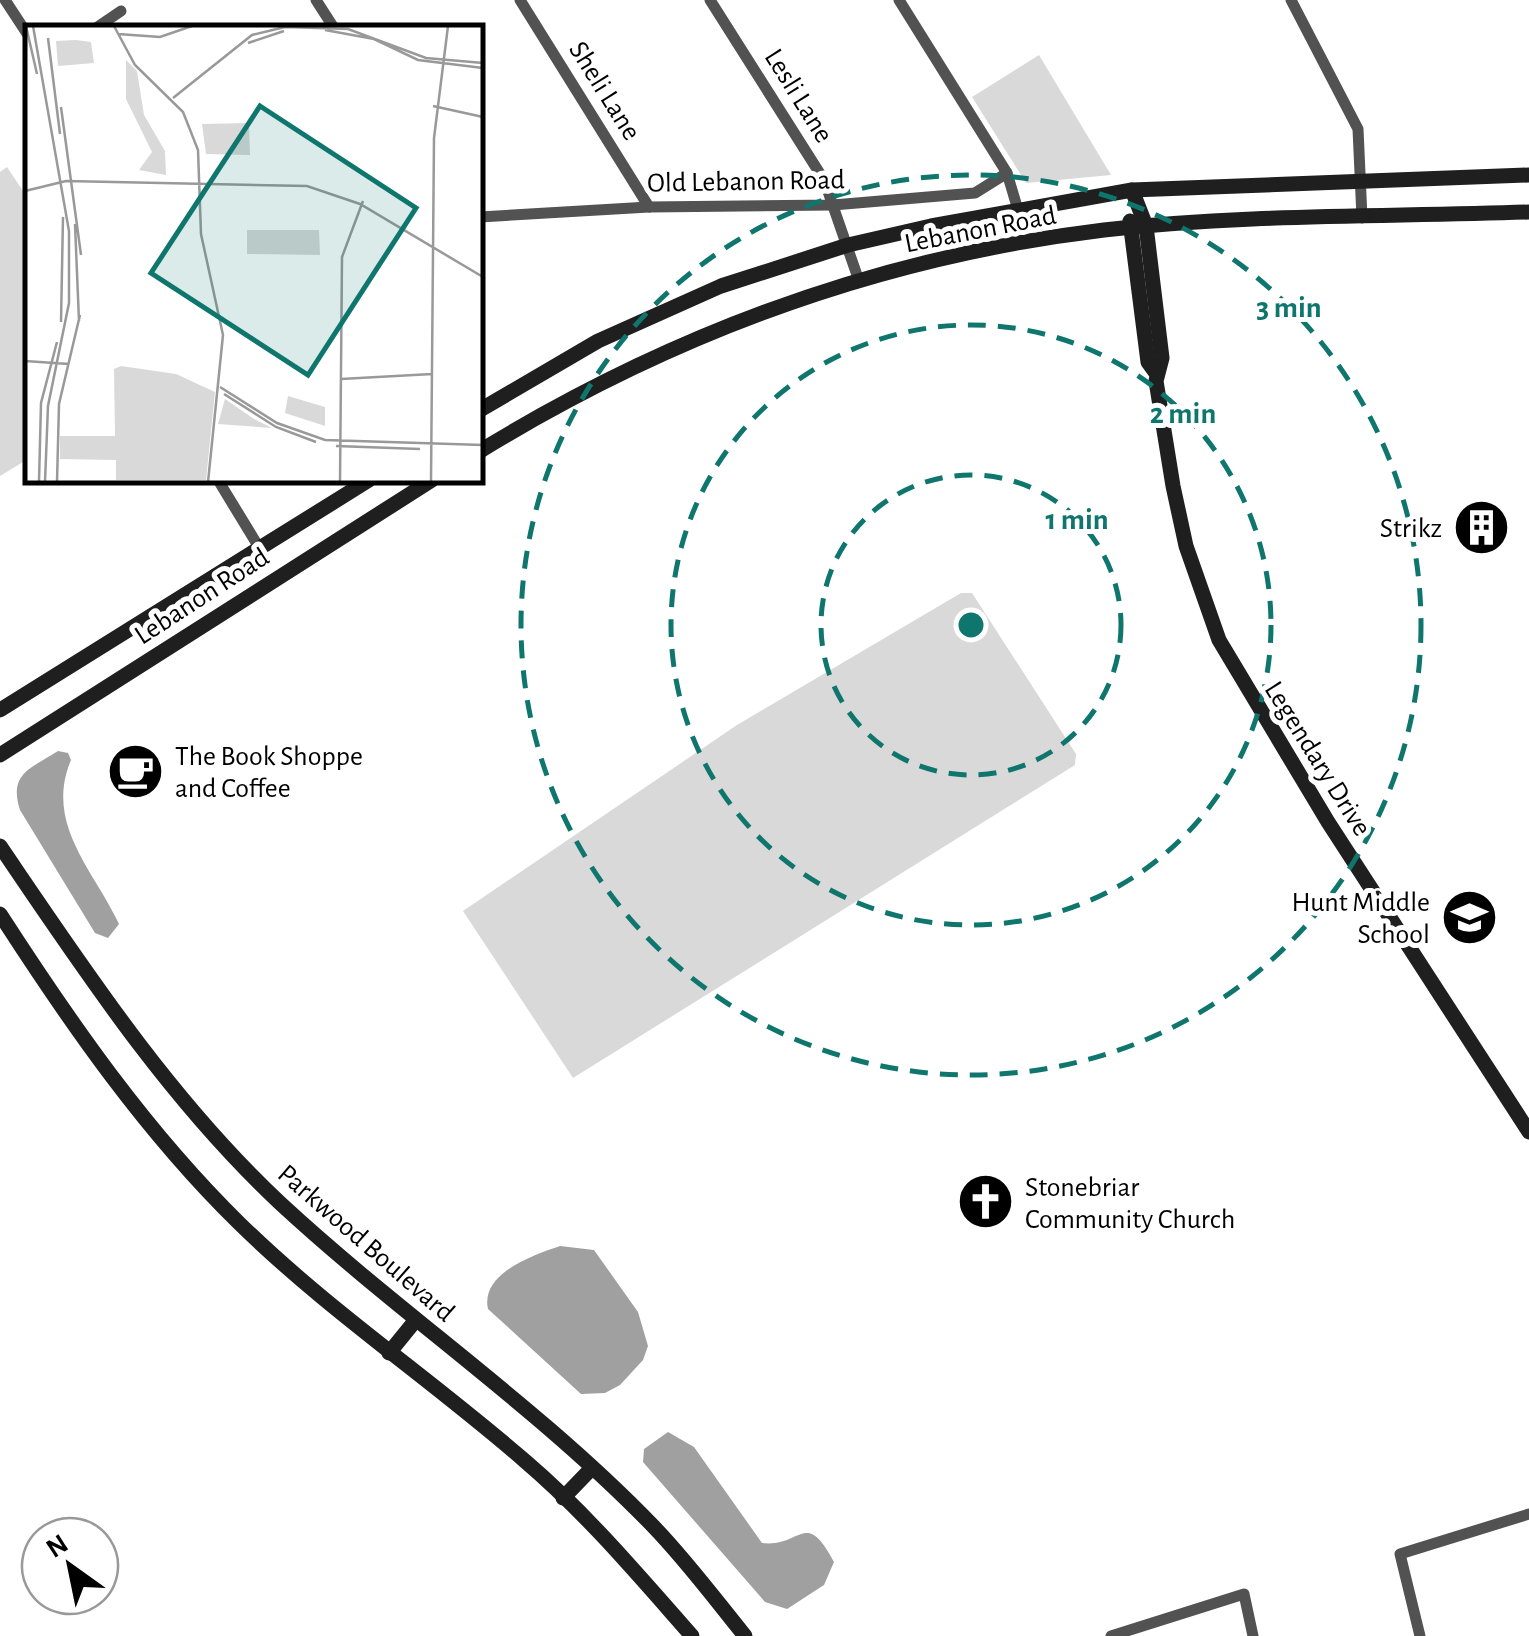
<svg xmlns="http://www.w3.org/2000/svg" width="1529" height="1636" viewBox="0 0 1529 1636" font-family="'Alegreya Sans',sans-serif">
	<rect width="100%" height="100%" fill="#fff"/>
	<g fill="#d9d9d9">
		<path d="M 1039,55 L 1111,175 L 1026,183 L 972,97 Z"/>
		<path d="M 7,167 L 27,197 L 28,459 L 0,476 L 0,172 Z"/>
		<path d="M 961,593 L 972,593 L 1076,754 L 1075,765 L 573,1078 L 463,911 L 737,725 Z"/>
	</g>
	<g fill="#a0a0a0">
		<path d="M 58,751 L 68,753 L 71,760 C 44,824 94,870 119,924 L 108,938 L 95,933 L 20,810 C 8,773 32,768 58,751 Z"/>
		<path d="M 560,1246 L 594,1250 L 638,1312 L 648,1346 L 643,1360 L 620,1385 L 605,1393 L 581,1394 L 488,1309 C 480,1273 534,1255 560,1246 Z"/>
		<path d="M 668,1432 L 694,1447 L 762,1543 C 801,1548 805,1507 834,1562 L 824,1585 L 787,1609 L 765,1602 L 643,1462 L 644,1449 Z"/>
	</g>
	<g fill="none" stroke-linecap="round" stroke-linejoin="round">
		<g stroke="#525252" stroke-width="11">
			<path d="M 5,0 L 28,35"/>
			<path d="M 316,0 L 334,28"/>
			<path d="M 520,0 L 649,207"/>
			<path d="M 710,0 L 824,180 L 858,278"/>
			<path d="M 899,0 L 1007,173 L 1018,210"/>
			<path d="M 1291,0 L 1358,129 L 1362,218"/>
			<path d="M 96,28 L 121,11"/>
			<path d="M 480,217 L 649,207 L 833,205 L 975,193 L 1007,173"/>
			<path d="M 218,480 L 260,549"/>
			<path d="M 1111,1636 L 1244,1594 L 1253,1636"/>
			<path d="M 1420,1636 L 1400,1554 L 1529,1514"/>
		</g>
		<g stroke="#1f1f1f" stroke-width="15">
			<path d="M 1132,190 L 1146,226 L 1162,358 L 1156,381 L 1173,486 L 1186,546 L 1219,640 L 1328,822 L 1529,1132"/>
			<path d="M 1130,221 L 1148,362 L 1156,373"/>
			<path d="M 480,410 L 598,341 L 721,286 L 848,245 L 931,226 L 1132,190 L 1529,175"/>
			<path d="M 480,451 C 673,333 879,257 1104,230 C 1244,214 1388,217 1529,212"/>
			<path d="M 0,710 L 369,480"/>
			<path d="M 0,755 L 432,480"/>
			<path d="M 0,846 C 85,971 169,1099 280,1203 C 401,1315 538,1407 653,1526 C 686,1560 715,1599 745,1636"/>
			<path d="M 0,914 C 71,1024 146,1132 240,1224 C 329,1311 432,1380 525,1461 C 586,1513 639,1576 692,1636"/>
			<path d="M 389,1353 L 415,1321"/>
			<path d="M 563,1498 L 590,1470"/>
		</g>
	</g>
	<g fill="none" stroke="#0f766e" stroke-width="5" stroke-dasharray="18 12">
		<circle cx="971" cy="625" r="150"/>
		<circle cx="971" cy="625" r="300"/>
		<circle cx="971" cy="625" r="450"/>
	</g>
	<defs>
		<symbol id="building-disc" viewBox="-11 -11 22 22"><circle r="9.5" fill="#000" stroke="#fff"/><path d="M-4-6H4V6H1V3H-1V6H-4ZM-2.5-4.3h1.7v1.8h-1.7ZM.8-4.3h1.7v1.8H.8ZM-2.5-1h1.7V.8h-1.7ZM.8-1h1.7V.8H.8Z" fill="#fff"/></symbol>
		<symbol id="cafe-disc" viewBox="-11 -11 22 22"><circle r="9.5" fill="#000" stroke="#fff"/><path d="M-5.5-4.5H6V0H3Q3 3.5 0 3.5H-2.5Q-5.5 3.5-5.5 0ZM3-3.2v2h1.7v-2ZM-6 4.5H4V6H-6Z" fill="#fff"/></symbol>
		<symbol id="school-disc" viewBox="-11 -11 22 22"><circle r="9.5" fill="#000" stroke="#fff"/><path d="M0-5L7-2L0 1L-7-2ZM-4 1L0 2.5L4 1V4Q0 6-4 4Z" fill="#fff"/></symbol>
		<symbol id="church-disc" viewBox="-11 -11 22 22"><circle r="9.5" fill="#000" stroke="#fff"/><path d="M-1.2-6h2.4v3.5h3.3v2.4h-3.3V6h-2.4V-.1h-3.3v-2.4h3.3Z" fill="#fff"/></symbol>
	</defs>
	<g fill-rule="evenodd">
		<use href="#building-disc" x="1450" y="496" width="63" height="63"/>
		<use href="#cafe-disc" x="104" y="740" width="63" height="63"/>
		<use href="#school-disc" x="1438" y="886" width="63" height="63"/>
		<use href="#church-disc" x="954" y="1170" width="63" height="63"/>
	</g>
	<g text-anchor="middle" stroke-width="10" stroke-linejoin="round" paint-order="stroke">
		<g font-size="28" fill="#000" stroke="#fff">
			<text transform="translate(606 90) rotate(58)" y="10">Sheli Lane</text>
			<text transform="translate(800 95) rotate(58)" y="10">Lesli Lane</text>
			<text transform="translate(746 180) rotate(-1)" y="10">Old Lebanon Road</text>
			<text transform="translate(980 228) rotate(-11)" y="10">Lebanon Road</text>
			<text transform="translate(201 595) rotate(-33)" y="10">Lebanon Road</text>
			<text transform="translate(1319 758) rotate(58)" y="10">Legendary Drive</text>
			<text transform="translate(367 1242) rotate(41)" y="10">Parkwood Boulevard</text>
		</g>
		<g font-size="28" fill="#000" stroke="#fff" text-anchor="end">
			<text x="1442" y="537">Strikz</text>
			<text x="175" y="765" text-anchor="start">The Book Shoppe<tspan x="175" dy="32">and Coffee</tspan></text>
			<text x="1430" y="911">Hunt Middle<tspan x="1430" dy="32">School</tspan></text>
			<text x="1025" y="1196" text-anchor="start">Stonebriar<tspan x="1025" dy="32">Community Church</tspan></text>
		</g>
	</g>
	<g transform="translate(25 25)">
		<rect width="458" height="458" fill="#fff"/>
		<path d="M 51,15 L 66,17 L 69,38 L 33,41 L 31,16 ZM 101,35 L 112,46 L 119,90 L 140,126 L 141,150 L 114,145 L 127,127 L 101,74 ZM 224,98 L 225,130 L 181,129 L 177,99 ZM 222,205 L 294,205 L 295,230 L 222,229 ZM 96,341 L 151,349 L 190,367 L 181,455 L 91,455 L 91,435 L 35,434 L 35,411 L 90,411 L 89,344 ZM 263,371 L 300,382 L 300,401 L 260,388 ZM 200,374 L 229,394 L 247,403 L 193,399 Z" fill="#d9d9d9"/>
		<path fill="none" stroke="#999" stroke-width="2.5" d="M 1,1 L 12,49M 8,1 L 44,206 L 44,278 L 23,381 L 20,457M 89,1 L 110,40 L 158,87 L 173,125 L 176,209 L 198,310 L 183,457M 300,5 L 349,14 L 393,35 L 458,43M 93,9 L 135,12 L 167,1M 23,13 L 35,109M 223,18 L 259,6M 148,73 L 227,10 L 260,2 L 323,4 L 401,33 L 458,38M 408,81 L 458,92M 36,82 L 56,230M 0,166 L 41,156 L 282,161 L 335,179 L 458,252M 50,199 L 54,296M 36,297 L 38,192M 0,336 L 44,339M 316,354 L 407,349M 195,362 L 252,398 L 300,415 L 458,420M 199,369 L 251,402 L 291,417M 311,421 L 395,424M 14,457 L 16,378 L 32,317M 32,457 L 34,379 L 55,290M 315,457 L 317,232 L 338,176M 406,457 L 409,113 L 423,1"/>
		<path fill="#0f766e" fill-opacity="0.15" stroke="#0f766e" stroke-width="5" d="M 235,81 L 391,183 L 283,350 L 126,248 Z"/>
		<rect width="458" height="458" fill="none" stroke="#000" stroke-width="5"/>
	</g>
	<circle cx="971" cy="625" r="15" fill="#0f766e" stroke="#fff" stroke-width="5"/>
	<g font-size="30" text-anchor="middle" font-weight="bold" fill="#0f766e" stroke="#fff" stroke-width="10" stroke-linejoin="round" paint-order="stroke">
		<text x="1289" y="317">3 min</text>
		<text x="1183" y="423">2 min</text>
		<text x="1077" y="529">1 min</text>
	</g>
	<g transform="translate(70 1566) rotate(327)"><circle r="48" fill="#ffffff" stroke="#999999" stroke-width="2.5"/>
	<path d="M0-8L18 38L0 25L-18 38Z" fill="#000000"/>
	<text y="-15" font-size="28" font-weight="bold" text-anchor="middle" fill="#000000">N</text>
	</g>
</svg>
